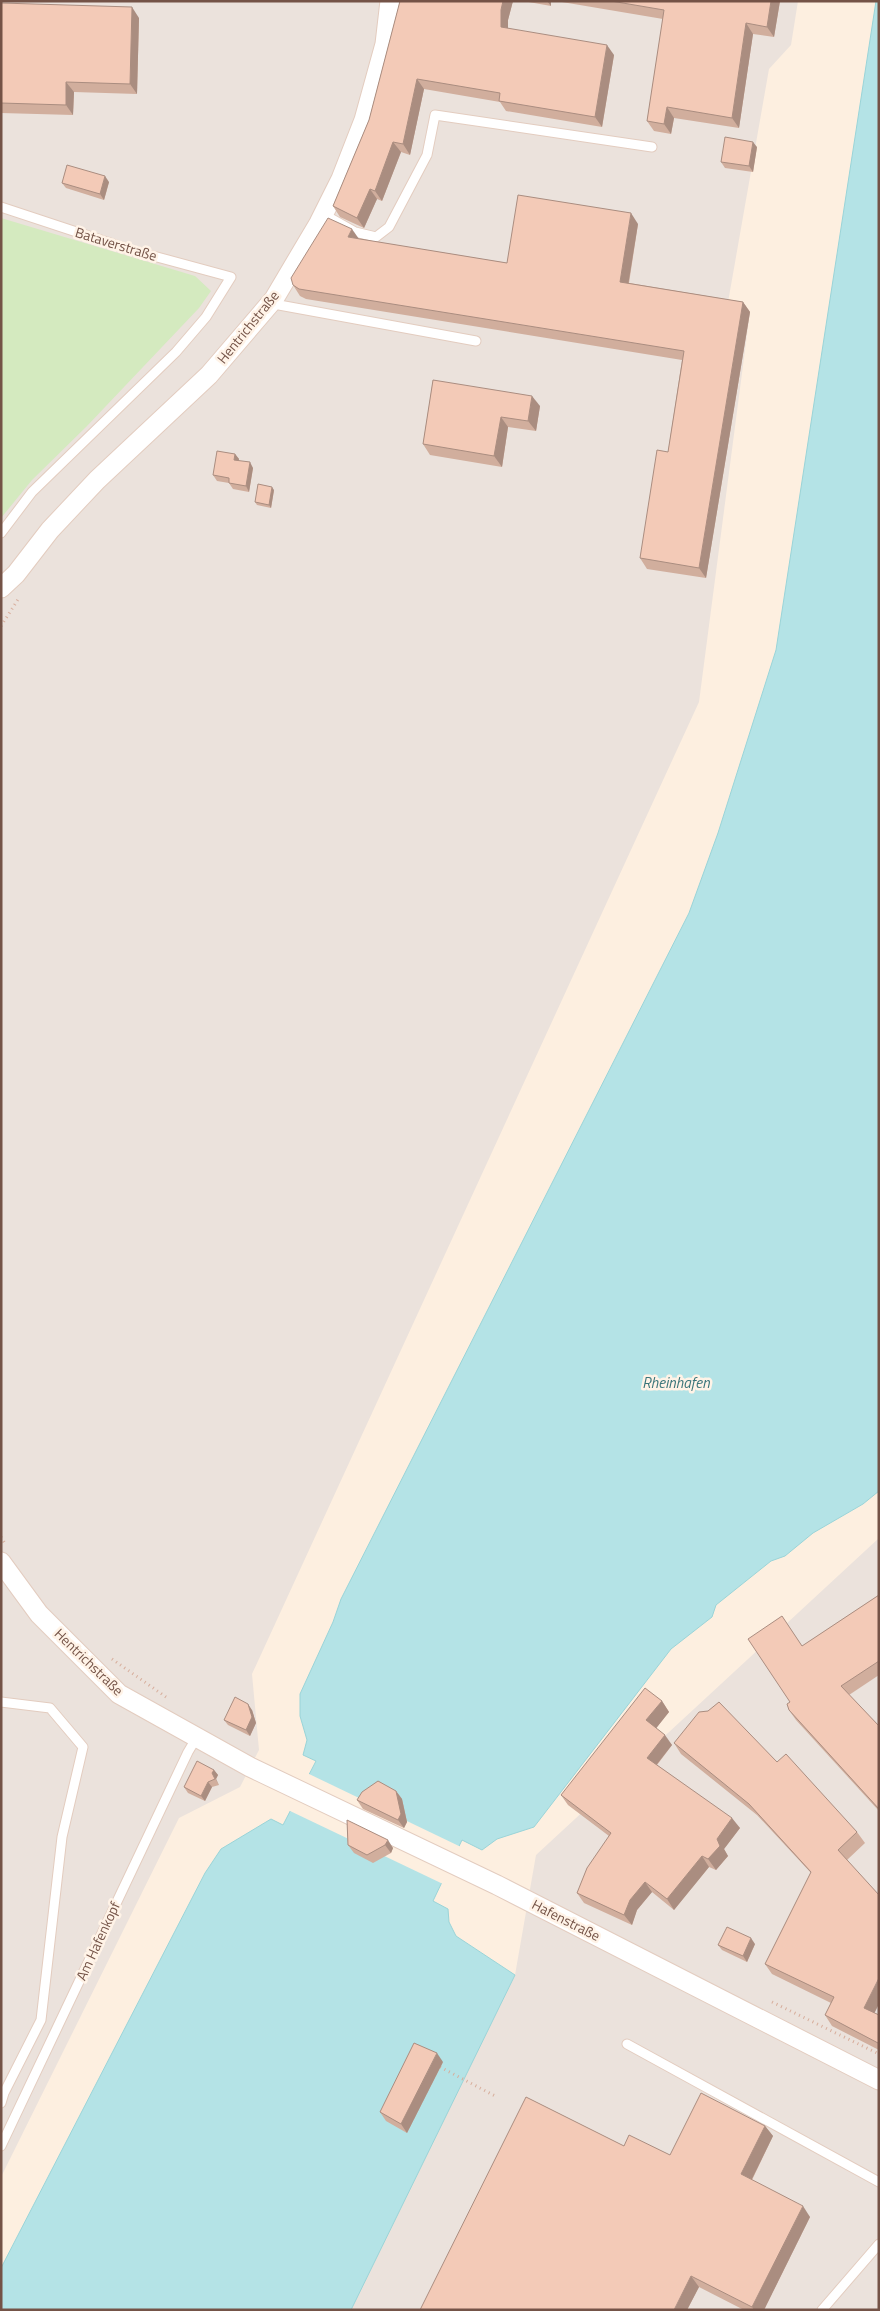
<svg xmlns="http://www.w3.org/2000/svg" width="880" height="2311" viewBox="0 0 880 2311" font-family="'Titillium Web',sans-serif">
	<rect width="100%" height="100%" fill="#fdefe0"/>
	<g fill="#ebe2dc">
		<path d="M 1,1 L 798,1 L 791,45 L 769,69 L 727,308 L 750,312 L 699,702 L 252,1674 L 259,1750 L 240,1787 L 179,1818 L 1,2177 Z"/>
		<path d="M 879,1538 L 879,2310 L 351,2310 L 515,1975 L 536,1855 Z"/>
	</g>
	<path fill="#d4eabf" d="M 1,218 L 195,276 L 211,291 L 199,308 L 87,426 L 32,480 L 1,518 Z"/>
	<path fill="#b4e3e6" stroke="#9ad4d8" d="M 876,1 L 879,1 L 879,1491 L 863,1504 L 813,1533 L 785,1556 L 771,1561 L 716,1605 L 712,1617 L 671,1649 L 534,1827 L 497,1839 L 482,1850 L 462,1840 L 433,1901 L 448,1909 L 449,1922 L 456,1936 L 515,1975 L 351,2310 L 1,2310 L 1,2268 L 205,1873 L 221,1849 L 271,1819 L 283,1825 L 316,1761 L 303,1755 L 307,1740 L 300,1716 L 300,1694 L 333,1622 L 341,1599 L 689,913 L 718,833 L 776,650 Z"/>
	<path fill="#fdefe0" d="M 307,1773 L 461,1847 L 443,1884 L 288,1810 Z"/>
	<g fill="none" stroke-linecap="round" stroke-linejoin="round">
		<defs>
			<g id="lane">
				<path d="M 1,207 L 131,250 L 231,277 L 206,317 L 176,352 L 32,492 L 1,533"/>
				<path d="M 323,214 L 355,232 L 376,237 L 389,227 L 427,155 L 435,115 L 652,147"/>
				<path d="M 274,299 L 279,305 L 476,341"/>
				<path d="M 1,1702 L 50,1708 L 83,1747 L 62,1837 L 41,2020 L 4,2093 L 1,2103"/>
				<path d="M 627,2044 L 879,2182"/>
				<path d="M 1,2146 L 188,1752 L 197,1737"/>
				<path d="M 822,2310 L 879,2244"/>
			</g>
			<g id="street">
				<path d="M 1,588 L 16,574 L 50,530 L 97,480 L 209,375 L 274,299 L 319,223 L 341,179 L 364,120 L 385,44 L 390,1"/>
				<path d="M 1,1562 L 39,1614 L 119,1694 L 250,1767 L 497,1885 L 879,2080"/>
			</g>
		</defs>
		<use href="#lane" stroke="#e3ccbf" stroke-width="11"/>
		<use href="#street" stroke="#e3ccbf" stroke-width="21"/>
		<g stroke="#d7ad9b" stroke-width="3" stroke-dasharray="1 4" stroke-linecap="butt">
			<path d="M 1,626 L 19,598"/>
			<path d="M 1,1537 L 6,1545"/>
			<path d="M 112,1659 L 166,1697"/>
			<path d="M 772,2002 L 879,2054"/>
			<path d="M 440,2067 L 497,2097"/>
		</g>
		<use href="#lane" stroke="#fff" stroke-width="9"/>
		<use href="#street" stroke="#fff" stroke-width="19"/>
	</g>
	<g fill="#d1ae9d">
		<path d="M 400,1 L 513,1 L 508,20 L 508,28 L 614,55 L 602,127 L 506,111 L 500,102 L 424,89 L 410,155 L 401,152 L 382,201 L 377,199 L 364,228 L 340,217 L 333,206 L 369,120 Z"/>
		<path d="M 523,1 L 551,1 L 551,6 Z"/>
		<path d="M 556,1 L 780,1 L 774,37 L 753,34 L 739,128 L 674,118 L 671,134 L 654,131 L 647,121 L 663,19 Z"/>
		<path d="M 1,3 L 139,18 L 137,94 L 74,92 L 73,115 L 1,113 Z"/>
		<path d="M 757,147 L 753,172 L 725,168 L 721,162 Z"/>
		<path d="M 109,182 L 104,200 L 66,188 L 62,183 Z"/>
		<path d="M 638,224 L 629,283 L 743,302 L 750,312 L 706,578 L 647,569 L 640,558 L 668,452 L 682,360 L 306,299 L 300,296 L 293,285 L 359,239 L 507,263 Z"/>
		<path d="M 433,380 L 540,406 L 536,431 L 508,427 L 502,467 L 430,455 L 423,444 Z"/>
		<path d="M 235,454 L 239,459 L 238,460 L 253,468 L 249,492 L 233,489 L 229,483 L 217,481 L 213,475 Z"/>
		<path d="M 274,490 L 271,508 L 257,505 L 255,502 Z"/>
		<path d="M 879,1595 L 879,1675 L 849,1695 L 879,1726 L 879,1811 L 796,1720 L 789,1710 L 803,1646 Z"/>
		<path d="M 662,1701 L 669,1712 L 656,1728 L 672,1745 L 657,1765 L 740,1828 L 724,1849 L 728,1856 L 716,1870 L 709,1867 L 674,1910 L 652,1892 L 637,1910 L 632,1925 L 584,1903 L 577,1893 L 609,1836 L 568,1805 L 561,1795 Z"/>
		<path d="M 252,1710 L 256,1723 L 250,1736 L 228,1725 L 224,1720 Z"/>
		<path d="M 674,1743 L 777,1762 L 857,1832 L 865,1843 L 847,1860 L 874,2013 L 879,2015 L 879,2050 L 832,2026 L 825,2015 L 831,2003 L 772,1974 L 765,1964 L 811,1873 L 757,1815 L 681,1754 Z"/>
		<path d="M 214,1770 L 218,1775 L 216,1779 L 219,1785 L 212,1787 L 205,1801 L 188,1793 L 184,1787 Z"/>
		<path d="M 396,1791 L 402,1799 L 407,1822 L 404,1828 L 363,1809 L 357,1800 Z"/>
		<path d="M 347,1820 L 393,1848 L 391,1853 L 373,1863 L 354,1853 L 348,1845 Z"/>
		<path d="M 755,1944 L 747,1962 L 722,1950 L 718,1945 Z"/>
		<path d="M 443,2062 L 407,2133 L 386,2121 L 380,2112 Z"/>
		<path d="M 765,2126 L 773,2136 L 752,2180 L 810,2217 L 764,2310 L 744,2310 L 699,2287 L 687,2310 L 624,2146 L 670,2155 Z"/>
	</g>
	<g fill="#aa8d80">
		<path d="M 503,1 L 513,1 L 508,20 L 508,37 L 501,27 L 501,10 Z"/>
		<path d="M 547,1 L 551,1 L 551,6 Z"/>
		<path d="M 771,1 L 780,1 L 774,37 L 767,27 Z"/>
		<path d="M 132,7 L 139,18 L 137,94 L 130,84 Z"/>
		<path d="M 746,23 L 753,34 L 739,128 L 732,118 Z"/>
		<path d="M 607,45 L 614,55 L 602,127 L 595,117 Z"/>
		<path d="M 417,79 L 424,89 L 410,155 L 403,144 Z"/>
		<path d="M 66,82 L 74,92 L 73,115 L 66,105 Z"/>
		<path d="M 667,107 L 674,118 L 671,134 L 664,124 Z"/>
		<path d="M 393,142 L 401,152 L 382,201 L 375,191 Z"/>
		<path d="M 753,142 L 757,147 L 753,172 L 749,166 Z"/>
		<path d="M 105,176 L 109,182 L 104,200 L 100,194 Z"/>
		<path d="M 370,189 L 377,199 L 364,228 L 357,218 Z"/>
		<path d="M 631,213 L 638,224 L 627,292 L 620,282 Z"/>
		<path d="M 352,229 L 359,239 L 348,237 Z"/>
		<path d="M 743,302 L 750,312 L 706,578 L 699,568 Z"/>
		<path d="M 532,396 L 540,406 L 536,431 L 528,421 Z"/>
		<path d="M 501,417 L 508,427 L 502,467 L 494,456 Z"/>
		<path d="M 235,454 L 239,459 L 238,465 L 234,460 Z"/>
		<path d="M 250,462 L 253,468 L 249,492 L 246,486 Z"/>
		<path d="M 272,487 L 274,490 L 271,508 L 269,505 Z"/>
		<path d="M 662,1701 L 669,1712 L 654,1731 L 646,1720 Z"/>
		<path d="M 248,1704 L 252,1710 L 256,1723 L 250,1736 L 246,1730 Z"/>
		<path d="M 665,1735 L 672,1745 L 654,1768 L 647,1758 Z"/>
		<path d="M 214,1770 L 218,1775 L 216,1779 L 219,1785 L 212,1773 Z"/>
		<path d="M 208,1782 L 212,1787 L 205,1801 L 201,1796 Z"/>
		<path d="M 396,1791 L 402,1799 L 407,1822 L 404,1828 L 398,1820 Z"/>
		<path d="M 732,1818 L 740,1828 L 724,1849 L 728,1856 L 716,1870 L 708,1859 L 717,1839 Z"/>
		<path d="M 388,1840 L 393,1848 L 391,1853 L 385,1845 Z"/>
		<path d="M 702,1856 L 709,1867 L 674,1910 L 667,1899 Z"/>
		<path d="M 645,1882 L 652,1892 L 637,1910 L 632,1925 L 624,1915 L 630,1900 Z"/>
		<path d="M 751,1938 L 755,1944 L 747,1962 L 743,1956 Z"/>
		<path d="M 879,1978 L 879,2004 L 872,2018 L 864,2008 Z"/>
		<path d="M 437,2053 L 443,2062 L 407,2133 L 401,2124 Z"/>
		<path d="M 765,2126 L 773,2136 L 749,2185 L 741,2174 Z"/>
		<path d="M 803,2206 L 810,2217 L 764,2310 L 754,2310 L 752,2307 Z"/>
		<path d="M 691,2276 L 699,2287 L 687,2310 L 674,2310 Z"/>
	</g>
	<g fill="#f3cab7" stroke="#aa8d80">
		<path d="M 400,1 L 503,1 L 501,10 L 501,27 L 607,45 L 595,117 L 499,101 L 500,93 L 417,79 L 403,144 L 393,142 L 375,191 L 370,189 L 357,218 L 333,206 L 369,120 Z"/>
		<path d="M 611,1 L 771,1 L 767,27 L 746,23 L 732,118 L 667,107 L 664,124 L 647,121 L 664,10 Z"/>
		<path d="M 1,3 L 132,7 L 130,84 L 66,82 L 66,105 L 1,103 Z"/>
		<path d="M 725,137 L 753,142 L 749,166 L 721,162 Z"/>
		<path d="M 67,165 L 105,176 L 100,194 L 62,183 Z"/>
		<path d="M 518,195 L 631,213 L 620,282 L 743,302 L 699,568 L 640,558 L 657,450 L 668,452 L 684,351 L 299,289 L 293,285 L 291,278 L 328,218 L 352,229 L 348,237 L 507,263 Z"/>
		<path d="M 433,380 L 532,396 L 528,421 L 501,417 L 494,456 L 423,444 Z"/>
		<path d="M 217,451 L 235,454 L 234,460 L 250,462 L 246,486 L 229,483 L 229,478 L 213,475 Z"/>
		<path d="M 258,484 L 272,487 L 269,505 L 255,502 Z"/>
		<path d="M 879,1595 L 879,1661 L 841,1686 L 879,1726 L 879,1809 L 789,1710 L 787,1704 L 790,1702 L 748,1639 L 782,1616 L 802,1646 Z"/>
		<path d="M 645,1688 L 662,1701 L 646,1720 L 665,1735 L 647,1758 L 732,1818 L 717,1839 L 720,1846 L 708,1859 L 702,1856 L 667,1899 L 645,1882 L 630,1900 L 624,1915 L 577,1893 L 587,1868 L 611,1833 L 561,1795 Z"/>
		<path d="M 235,1697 L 248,1704 L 252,1717 L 246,1730 L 224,1720 Z"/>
		<path d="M 719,1702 L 777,1762 L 786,1754 L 857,1832 L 838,1850 L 879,1895 L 879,1978 L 864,2008 L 879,2015 L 879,2041 L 878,2043 L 825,2015 L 834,1997 L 765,1964 L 811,1872 L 749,1804 L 674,1743 L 699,1712 L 708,1711 Z"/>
		<path d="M 197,1761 L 214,1770 L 212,1773 L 215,1779 L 208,1782 L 201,1796 L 184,1787 Z"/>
		<path d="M 378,1781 L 396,1791 L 401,1814 L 398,1820 L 357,1800 L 362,1792 Z"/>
		<path d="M 347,1820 L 388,1840 L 385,1845 L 367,1855 L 348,1845 Z"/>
		<path d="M 727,1927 L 751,1938 L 743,1956 L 718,1945 Z"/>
		<path d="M 414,2043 L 437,2053 L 401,2124 L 380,2112 Z"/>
		<path d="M 701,2093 L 765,2126 L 741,2174 L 803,2206 L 752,2307 L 691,2276 L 674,2310 L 420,2310 L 526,2097 L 624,2146 L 629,2135 L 670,2155 Z"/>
	</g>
	<g text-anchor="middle" stroke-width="5" stroke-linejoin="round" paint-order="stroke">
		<g font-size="14" fill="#745347" stroke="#fff3e7">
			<text transform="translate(116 244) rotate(17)" y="5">Bataverstraße</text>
			<text transform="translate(248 327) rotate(-51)" y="5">Hentrichstraße</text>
			<text transform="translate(89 1662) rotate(44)" y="5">Hentrichstraße</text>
			<text transform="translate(566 1920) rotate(27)" y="5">Hafenstraße</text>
			<text transform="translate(98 1941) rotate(-65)" y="5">Am Hafenkopf</text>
		</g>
		<g font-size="15" font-style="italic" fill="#3a757a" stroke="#fff3e7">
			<text x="676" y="1388">Rheinhafen</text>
		</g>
	</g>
	<rect width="880" height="2311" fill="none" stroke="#745347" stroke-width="5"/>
</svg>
